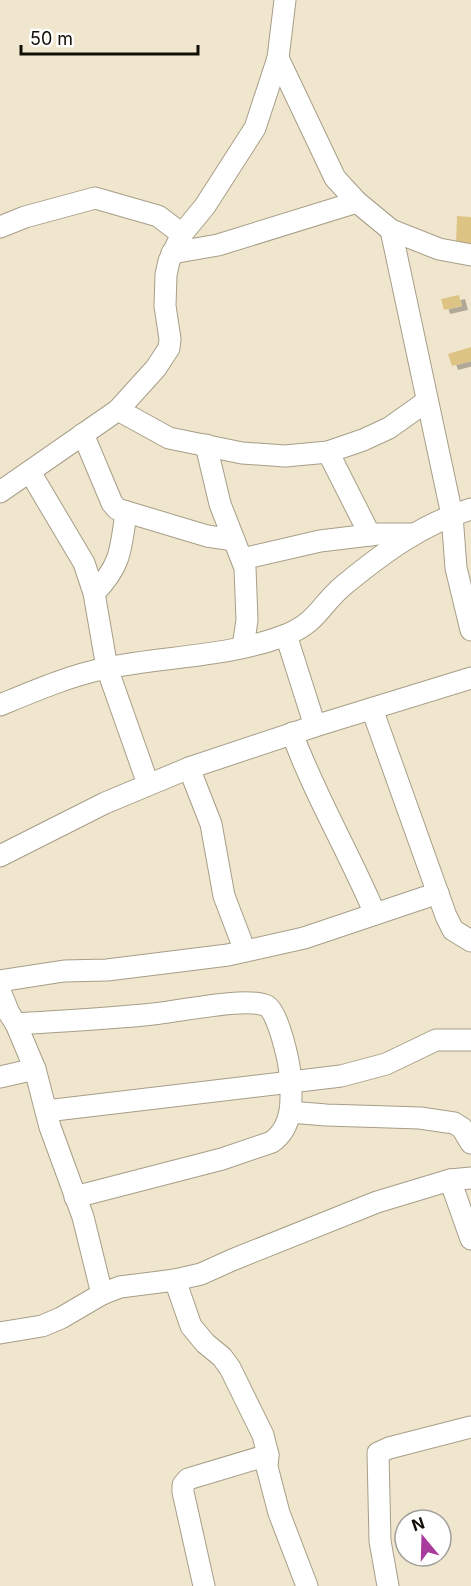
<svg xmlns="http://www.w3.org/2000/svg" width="471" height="1586" viewBox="0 0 471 1586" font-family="Inter,sans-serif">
	<defs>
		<filter id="shadow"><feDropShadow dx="6" dy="4" stdDeviation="0" flood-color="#0004"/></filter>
	</defs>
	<rect width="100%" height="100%" fill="#f0e6ce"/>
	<g fill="#ddc384" filter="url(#shadow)">
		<path d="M 457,216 L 471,217 L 471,245 L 456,245 Z"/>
		<path d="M 459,295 L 462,306 L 444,310 L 441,299 Z"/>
		<path d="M 471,347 L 471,361 L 452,366 L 448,354 Z"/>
	</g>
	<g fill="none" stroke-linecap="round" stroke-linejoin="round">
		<defs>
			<g id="minor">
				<path d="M 278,58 L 335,178 L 357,202 L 391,230 L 439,249 L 471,255"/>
				<path d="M 0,227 L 25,217 L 95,198 L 158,216 L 182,234"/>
				<path d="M 391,230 L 452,515 L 456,568 L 471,630"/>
				<path d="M 172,253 L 218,245 L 357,202"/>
				<path d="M 118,410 L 169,438 L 242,453 L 285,456 L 328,452 L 363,440 L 389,428 L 427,401"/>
				<path d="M 83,434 L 112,503 L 117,509 L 207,536 L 234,540"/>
				<path d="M 206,445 L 220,504 L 245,568 L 247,620 L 243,647"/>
				<path d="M 328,452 L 370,535"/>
				<path d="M 30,472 L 84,563 L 94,593 L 107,668 L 148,784"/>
				<path d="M 0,492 L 118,410 L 156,368 L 169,348 L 170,339 L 165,306 L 166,275 L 169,261 L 182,234 L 205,206 L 255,128 L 278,58 L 285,0"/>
				<path d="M 242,559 L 320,541 L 378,534 L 412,534"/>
				<path d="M 94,593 C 121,566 121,549 126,512"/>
				<path d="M 286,635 L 315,726"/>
				<path d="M 0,705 C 34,691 71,675 107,668 C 166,656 229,657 286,635 C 318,622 320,605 344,585 C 383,553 422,524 471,509"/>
				<path d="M 372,709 L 446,916 L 453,930 L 471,941"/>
				<path d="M 292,733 C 315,796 349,852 375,914"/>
				<path d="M 189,768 L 211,824 L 224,896 L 245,951"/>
				<path d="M 0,856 L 105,803 L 189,768 L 315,726 L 471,678"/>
				<path d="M 0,981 L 64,971 L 107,970 L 228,955 L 304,938 L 438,893"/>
				<path d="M 0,991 L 9,1013 L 16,1024 C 61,1021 107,1019 153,1014 C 178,1012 247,996 267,1006 C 278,1012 289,1061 290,1074 C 292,1098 294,1126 272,1142 L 222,1159 L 75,1197"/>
				<path d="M 16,1024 L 35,1069 L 50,1127 L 83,1217 L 102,1294"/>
				<path d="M 0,1077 L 35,1069"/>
				<path d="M 46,1111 L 341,1076 L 386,1064 L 436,1040 L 471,1040"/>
				<path d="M 290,1112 L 326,1115 L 420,1118 L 454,1123 L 462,1128 L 471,1143"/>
				<path d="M 450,1180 L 471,1239"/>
				<path d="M 175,1280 L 191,1326 L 205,1343 L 222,1357 L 230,1368 L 263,1435 L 268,1455 L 267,1467 L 279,1513 L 307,1586"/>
				<path d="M 0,1333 L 42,1326 L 61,1318 L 102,1294 L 120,1287 L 175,1280 L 201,1274 L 232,1260 L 377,1202 L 450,1180 L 471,1178"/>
				<path d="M 204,1586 L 183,1492 L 183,1485 L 188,1479 L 268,1455"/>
				<path d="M 388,1586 L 380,1541 L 378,1453 L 389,1448 L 471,1427"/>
			</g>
		</defs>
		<use href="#minor" stroke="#a79e87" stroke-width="23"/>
		<use href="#minor" stroke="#fff" stroke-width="21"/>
	</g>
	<g transform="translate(423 1538) rotate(341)"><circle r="28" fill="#ffffff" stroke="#a09f9b" stroke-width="1.5"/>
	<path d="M0-4.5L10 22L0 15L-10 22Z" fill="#a83c9d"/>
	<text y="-9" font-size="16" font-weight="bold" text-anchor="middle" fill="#110e06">N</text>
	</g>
	<path d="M21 45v9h177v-9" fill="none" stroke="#110e06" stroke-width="3"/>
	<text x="30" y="45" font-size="18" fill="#110e06" stroke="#ffffff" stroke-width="4.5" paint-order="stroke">50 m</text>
</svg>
